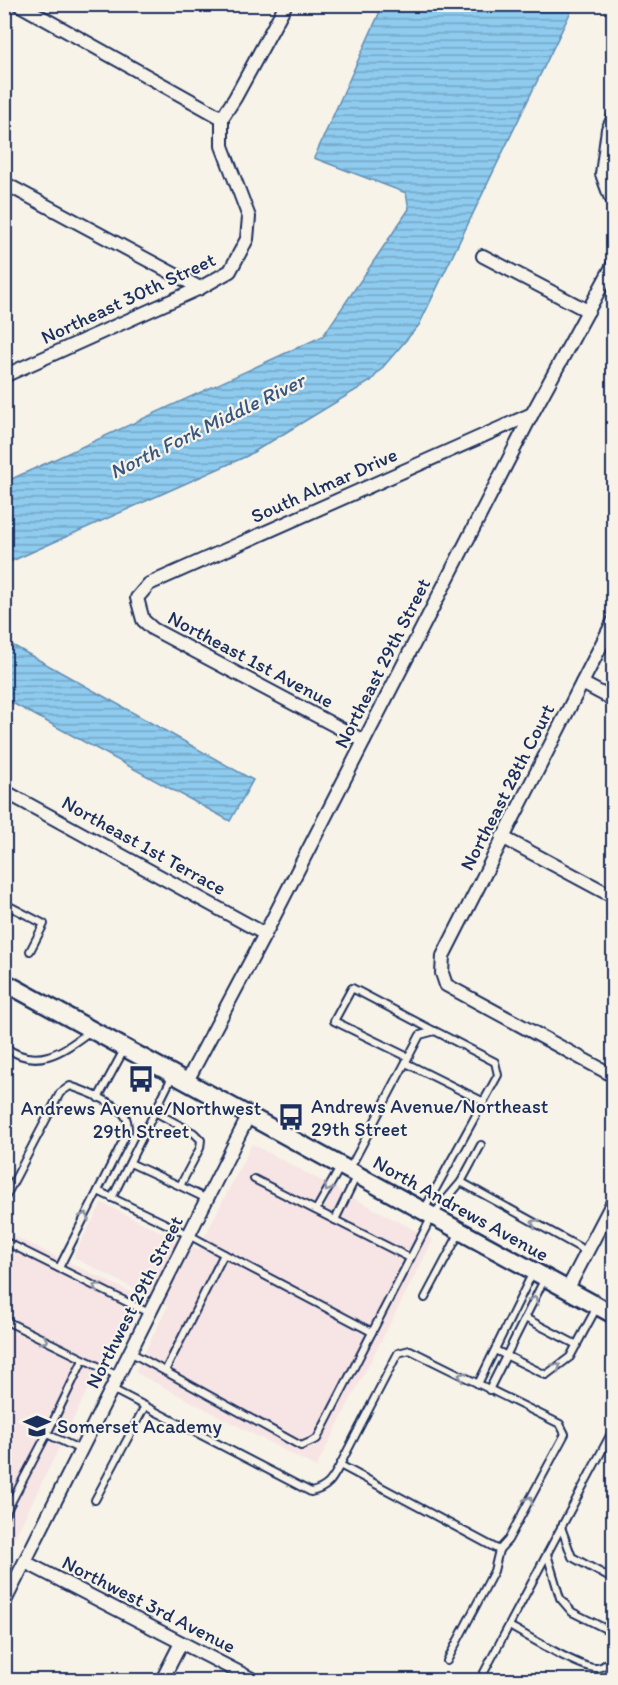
<svg xmlns="http://www.w3.org/2000/svg" width="618" height="1685" viewBox="0 0 618 1685" font-family="Itim,sans-serif">
	<defs>
		<pattern id="water-rules" width="6" height="5" patternUnits="userSpaceOnUse" patternTransform="scale(1.5)"><rect width="6" height="5" fill="#8ecbee"/><path d="M0 2.5h6" fill="none" stroke="#73a5c4"/></pattern>
	</defs>
	<rect width="100%" height="100%" fill="#f7f3e8"/>
	<filter id="ink" filterUnits="userSpaceOnUse"><feTurbulence type="fractalNoise" baseFrequency=".0167" numOctaves="2"/><feDisplacementMap in="SourceGraphic" scale="12" xChannelSelector="R" yChannelSelector="G"/><feConvolveMatrix kernelMatrix="1 2 1 2 8 2 1 2 1" color-interpolation-filters="sRGB"/></filter>
	<g filter="url(#ink)">
		<g fill="#f7e4e4">
			<path d="M 252,1144 L 433,1240 L 316,1467 L 135,1372 L 168,1306 L 73,1257 L 102,1203 L 198,1250 Z"/>
			<path d="M 5,1232 L 135,1294 L 5,1557 Z"/>
		</g>
		<g fill="url(#water-rules)" stroke="#608db4" stroke-width="1.5">
			<path d="M 386,4 L 574,5 L 419,325 L 371,381 L 247,456 L 5,564 L 5,482 L 323,336 L 409,209 L 406,193 L 314,158 L 382,7 Z"/>
			<path d="M 5,641 L 253,780 L 230,821 L 5,699 Z"/>
		</g>
		<g fill="none" stroke-linecap="round" stroke-linejoin="round">
			<defs>
				<g id="lane">
					<path d="M 4,920 L 11,907 L 44,924 L 30,951"/>
					<path d="M 4,1046 C 36,1071 62,1052 89,1032"/>
					<path d="M 408,1057 L 334,1021 L 352,988 L 434,1031"/>
					<path d="M 406,1063 L 484,1102"/>
					<path d="M 98,1098 L 125,1048"/>
					<path d="M 130,1163 L 180,1186 L 200,1148 L 201,1140 L 194,1133 L 155,1112"/>
					<path d="M 350,1168 L 420,1035 L 435,1031 L 495,1062 L 498,1075 L 424,1210"/>
					<path d="M 254,1179 L 410,1258"/>
					<path d="M 461,1182 L 586,1251"/>
					<path d="M 180,1186 L 207,1199"/>
					<path d="M 98,1191 L 189,1235 L 224,1254"/>
					<path d="M 112,1198 L 173,1075"/>
					<path d="M 4,1200 L 60,1093 L 70,1086 C 85,1091 116,1102 125,1116 C 128,1120 128,1126 128,1131 L 59,1268"/>
					<path d="M 316,1210 L 341,1166"/>
					<path d="M 335,1220 L 357,1175"/>
					<path d="M 4,1241 L 149,1313"/>
					<path d="M 425,1298 L 460,1232"/>
					<path d="M 525,1318 L 577,1345"/>
					<path d="M 4,1320 L 118,1376"/>
					<path d="M 495,1350 L 546,1375 L 570,1357 L 597,1307"/>
					<path d="M 130,1352 L 301,1446 L 317,1439 L 432,1216 L 461,1182 L 481,1145"/>
					<path d="M 165,1371 L 224,1254 L 372,1332"/>
					<path d="M 478,1384 L 533,1272"/>
					<path d="M 112,1389 L 311,1492 C 328,1488 332,1480 340,1465 L 499,1550"/>
					<path d="M 489,1390 L 545,1278"/>
					<path d="M 47,1434 L 83,1360"/>
					<path d="M 340,1465 L 398,1353 L 410,1350 L 560,1424 L 565,1434 L 508,1540 L 499,1550 L 494,1571 L 447,1661"/>
					<path d="M 95,1500 L 145,1406"/>
					<path d="M 4,1516 L 47,1434 L 81,1450"/>
					<path d="M 561,1527 L 572,1557 L 614,1580"/>
					<path d="M 547,1554 L 560,1598 L 572,1612 L 612,1632 L 614,1634"/>
					<path d="M 509,1626 C 525,1634 582,1670 597,1668 C 606,1667 610,1660 614,1653"/>
					<path d="M 480,1680 L 614,1428"/>
				</g>
				<g id="street">
					<path d="M 18,4 L 222,118"/>
					<path d="M 614,117 L 608,129 L 602,174 L 610,196 L 614,201"/>
					<path d="M 4,183 L 200,288"/>
					<path d="M 483,256 L 588,311"/>
					<path d="M 4,376 L 200,288 L 230,271 L 247,239 L 249,217 L 222,146 L 222,118 L 235,98 L 286,4"/>
					<path d="M 614,620 L 443,956 L 442,973 L 446,985 L 614,1076"/>
					<path d="M 582,683 L 614,700"/>
					<path d="M 364,741 L 153,629 L 143,620 L 137,598 L 149,584 L 532,414"/>
					<path d="M 4,791 L 265,934"/>
					<path d="M 502,837 L 614,897"/>
					<path d="M 187,1081 L 265,934 L 532,414 L 614,263"/>
					<path d="M 567,1290 L 614,1200"/>
					<path d="M 25,1562 L 254,1680"/>
					<path d="M 4,1603 L 249,1115"/>
					<path d="M 162,1680 L 181,1643"/>
				</g>
				<path id="secondary" d="M 4,982 L 614,1315"/>
			</defs>
			<use href="#lane" stroke="#1b2f5e" stroke-width="10"/>
			<use href="#street" stroke="#1b2f5e" stroke-width="16"/>
			<use href="#secondary" stroke="#1b2f5e" stroke-width="21"/>
			<use href="#lane" stroke="#f7f3e8" stroke-width="6"/>
			<use href="#street" stroke="#f7f3e8" stroke-width="12"/>
			<use href="#secondary" stroke="#f7f3e8" stroke-width="16"/>
		</g>
		<defs><path id="oneway-chevron" d="M-2-3.5L2.5 0L-2 3.5" fill="none" stroke-width="1.6" stroke-linecap="round" stroke-linejoin="round" transform="scale(1.5)"/></defs>
		<g stroke="#8991a3">
			<use href="#oneway-chevron" transform="translate(328 1188) rotate(120)"/>
			<use href="#oneway-chevron" transform="translate(85 1216) rotate(-63)"/>
			<use href="#oneway-chevron" transform="translate(535 1223) rotate(-151)"/>
			<use href="#oneway-chevron" transform="translate(97 1287) rotate(-154)"/>
			<use href="#oneway-chevron" transform="translate(534 1300) rotate(-63)"/>
			<use href="#oneway-chevron" transform="translate(44 1340) rotate(27)"/>
			<use href="#oneway-chevron" transform="translate(557 1367) rotate(-37)"/>
			<use href="#oneway-chevron" transform="translate(462 1376) rotate(-154)"/>
			<use href="#oneway-chevron" transform="translate(529 1500) rotate(-62)"/>
		</g>
	</g>
	<defs>
		<symbol id="bus-bare" viewBox="-9 -9 18 18"><path d="M-5-6H5V4H4V6H2V4H-2V6H-4V4H-5ZM-3.5-4V0h7V-4ZM-3.5 1.2v1.5H-2V1.2ZM2 1.2v1.5H3.5V1.2Z" fill="#1b2f5e" stroke="#f7f3e8" stroke-width="2.5" paint-order="stroke"/></symbol>
		<symbol id="school-bare" viewBox="-9 -9 18 18"><path d="M0-5L7-2L0 1L-7-2ZM-4 1L0 2.5L4 1V4Q0 6-4 4Z" fill="#1b2f5e" stroke="#f7f3e8" stroke-width="2.5" paint-order="stroke"/></symbol>
	</defs>
	<g fill-rule="evenodd">
		<use href="#bus-bare" x="122" y="1060" width="38" height="38"/>
		<use href="#bus-bare" x="272" y="1098" width="38" height="38"/>
		<use href="#school-bare" x="18" y="1407" width="38" height="38"/>
	</g>
	<g text-anchor="middle" stroke-width="4.5" stroke-linejoin="round" paint-order="stroke">
		<g font-size="20" fill="#1b2f5e" stroke="#f7f3e8">
			<text transform="translate(128 298) rotate(-25)" y="7">Northeast 30th Street</text>
			<text transform="translate(324 485) rotate(-24)" y="7">South Almar Drive</text>
			<text transform="translate(251 659) rotate(28)" y="7">Northeast 1st Avenue</text>
			<text transform="translate(382 663) rotate(-63)" y="7">Northeast 29th Street</text>
			<text transform="translate(507 787) rotate(-63)" y="7">Northeast 28th Court</text>
			<text transform="translate(144 845) rotate(29)" y="7">Northeast 1st Terrace</text>
			<text transform="translate(461 1208) rotate(29)" y="7">North Andrews Avenue</text>
			<text transform="translate(134 1302) rotate(-63)" y="7">Northwest 29th Street</text>
			<text transform="translate(149 1604) rotate(27)" y="7">Northwest 3rd Avenue</text>
		</g>
		<g font-size="20" fill="#1b2f5e" stroke="#f7f3e8" text-anchor="start">
			<text x="311" y="1113">Andrews Avenue/Northeast<tspan x="311" dy="23">29th Street</tspan></text>
			<text x="141" y="1115" text-anchor="middle">Andrews Avenue/Northwest<tspan x="141" dy="23">29th Street</tspan></text>
			<text x="57" y="1433">Somerset Academy</text>
		</g>
		<g font-size="21" font-style="italic" fill="#385682" stroke="#f7f3e8">
			<text transform="translate(207 426) rotate(-26)" y="7">North Fork Middle River</text>
		</g>
	</g>
	<rect width="618" height="1685" fill="none" stroke="#f7f3e8" stroke-width="24"/>
	<rect x="12" y="12" width="594" height="1661" fill="none" stroke="#1b2f5e" stroke-width="2" filter="url(#ink)"/>
</svg>
